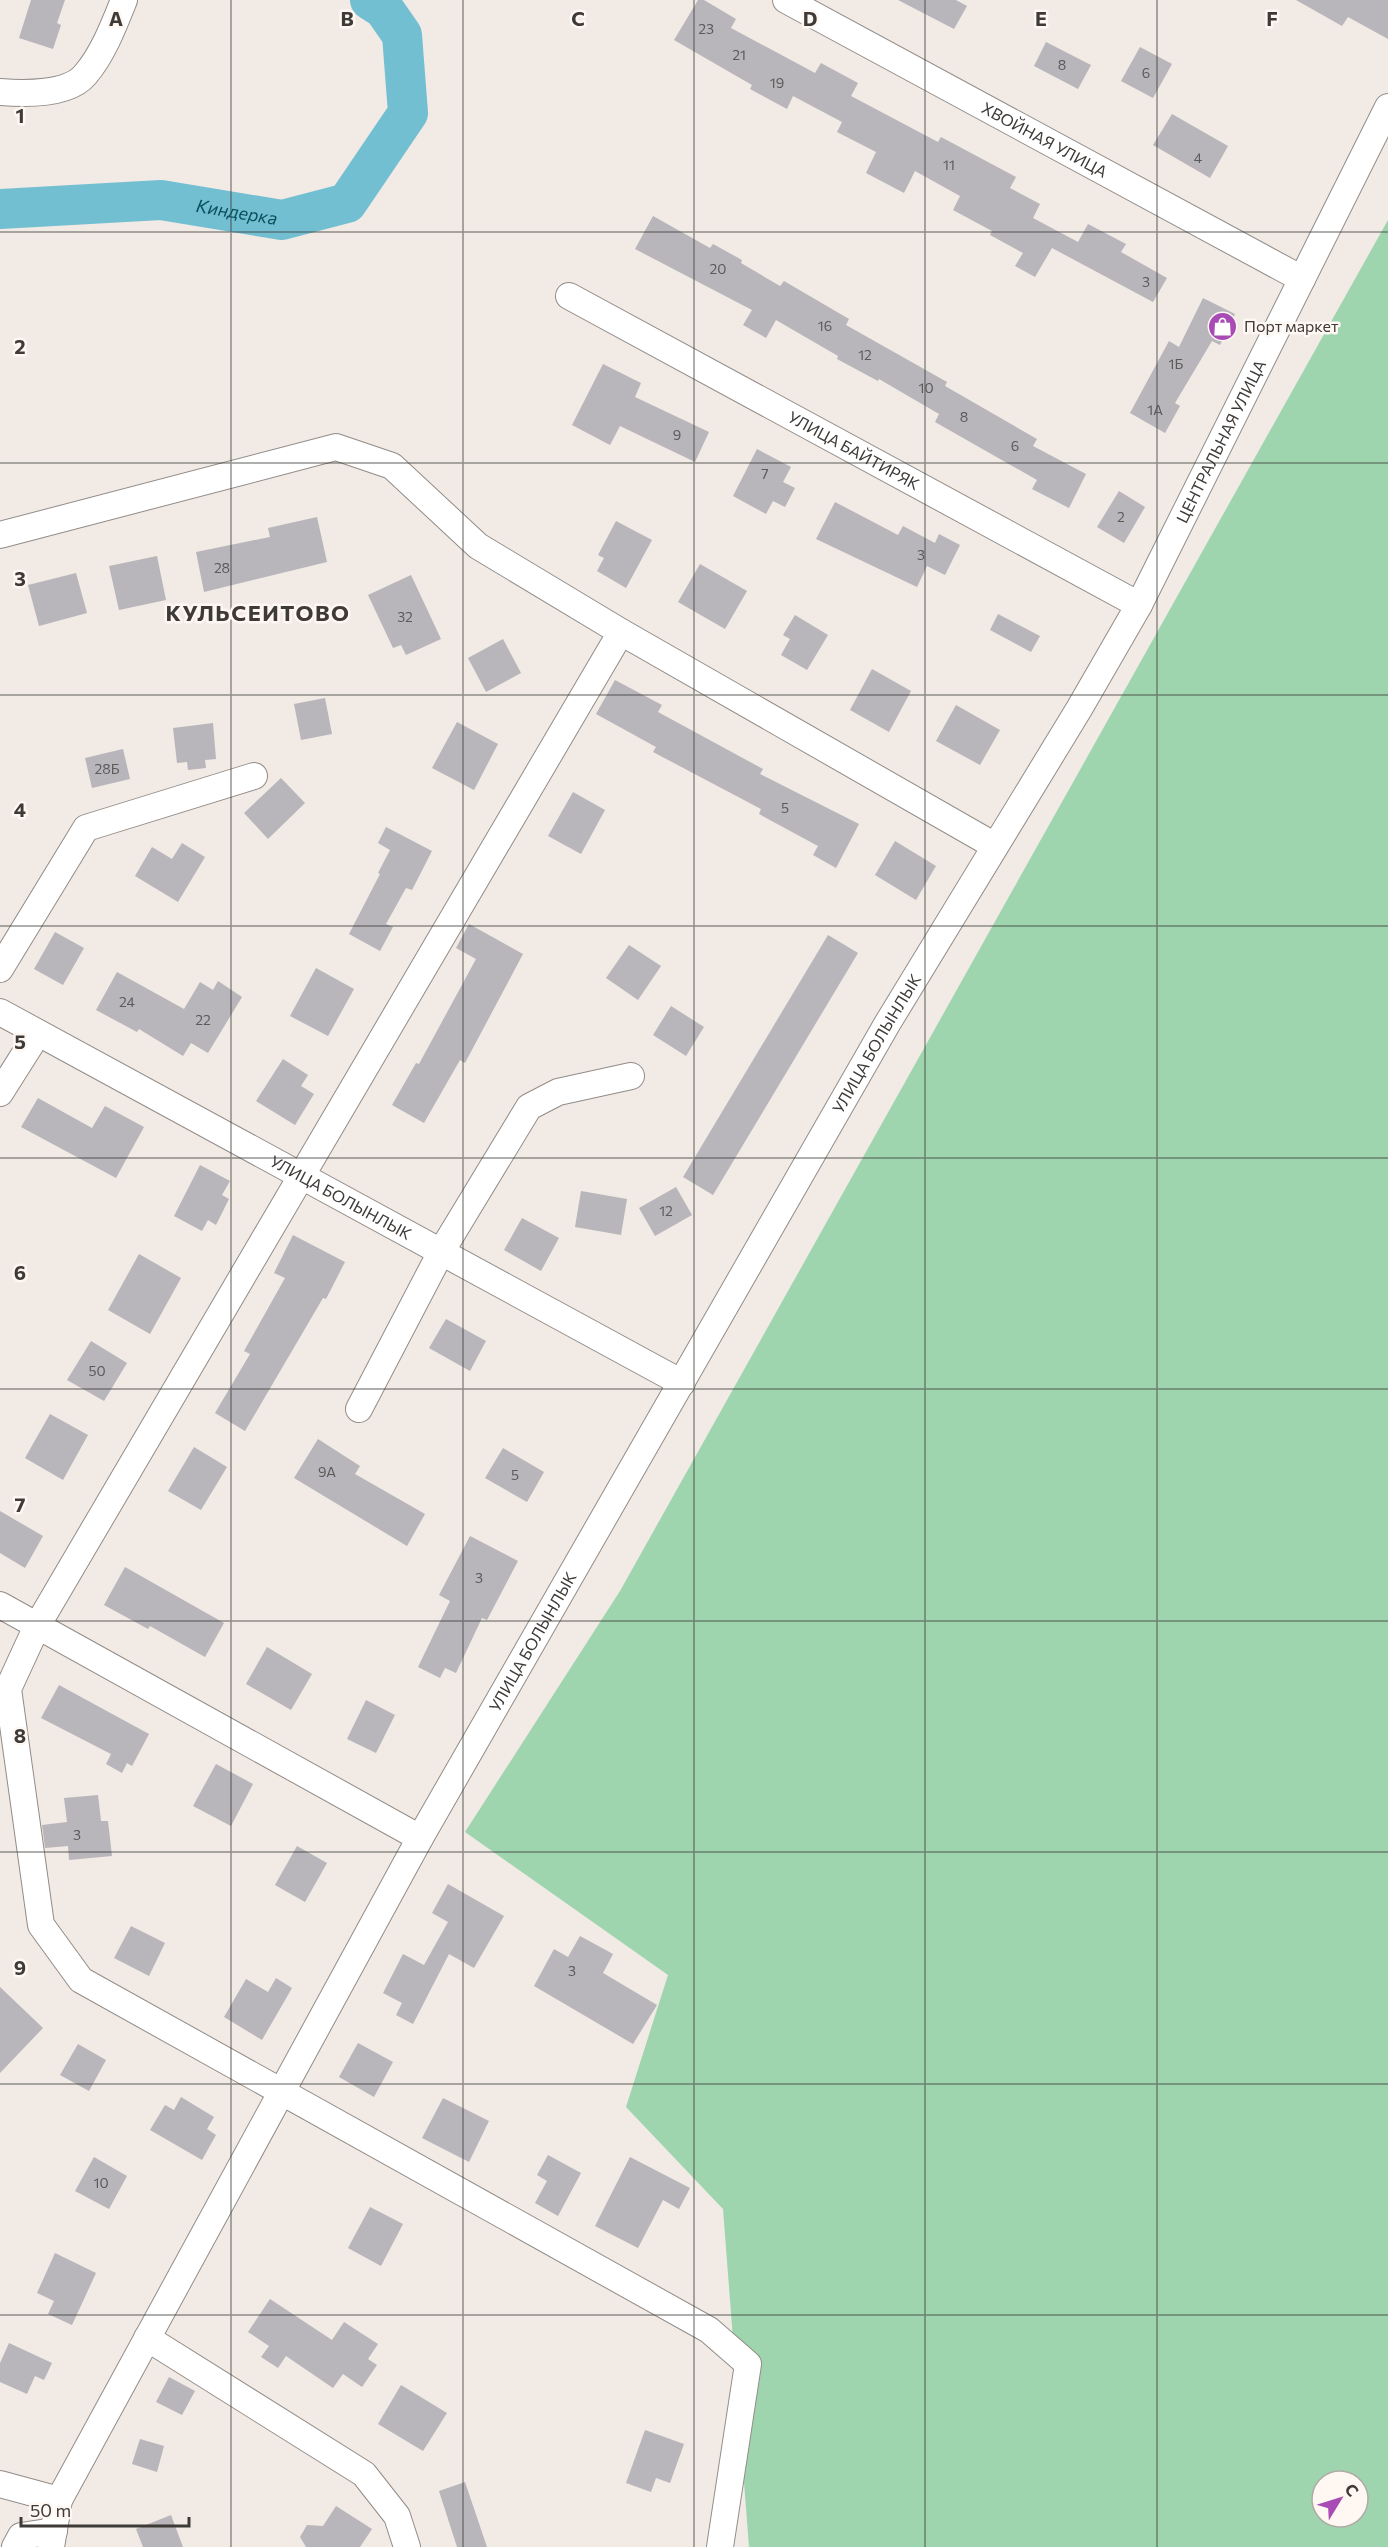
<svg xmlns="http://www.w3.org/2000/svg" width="1388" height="2547" viewBox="0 0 1388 2547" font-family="Commissioner,sans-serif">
	<rect width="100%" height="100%" fill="#f1eae5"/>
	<path fill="#9ed5ae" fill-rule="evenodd" d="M 1388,220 L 1388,2547 L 749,2547 L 723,2209 L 626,2107 L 668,1975 L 465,1832 L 620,1591 ZM 1322,2481 L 1358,2481 L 1358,2517 L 1322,2517 Z"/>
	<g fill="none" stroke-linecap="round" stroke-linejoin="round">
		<path stroke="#72bfd2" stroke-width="40" id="s1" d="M 0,209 L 161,200 L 282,220 L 347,203 L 408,113 L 402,35 L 384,9 L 370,0"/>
	</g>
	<g fill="#b8b5bb">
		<path d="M 31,0 L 65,0 L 57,23 L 61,25 L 53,49 L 19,38 Z"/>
		<path d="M 698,0 L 704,0 L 736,19 L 731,28 L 815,73 L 821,63 L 858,83 L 851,96 L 938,142 L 941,137 L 1016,177 L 1010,188 L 1040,204 L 1033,218 L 1078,242 L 1088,224 L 1126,244 L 1121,252 L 1167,278 L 1153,302 L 1052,248 L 1035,277 L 1015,266 L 1023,253 L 990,235 L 992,231 L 953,210 L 960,196 L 915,171 L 904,193 L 866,173 L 876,152 L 837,132 L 842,122 L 793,96 L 787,109 L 750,89 L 752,85 L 674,40 Z"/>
		<path d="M 898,0 L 956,0 L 967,6 L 954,29 Z"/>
		<path d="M 1296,0 L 1388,0 L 1388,39 L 1348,17 L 1342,26 Z"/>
		<path d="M 1046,42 L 1091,65 L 1078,89 L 1034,66 Z"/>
		<path d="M 1140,47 L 1172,64 L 1153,98 L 1121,81 Z"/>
		<path d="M 1172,114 L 1228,146 L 1210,178 L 1153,145 Z"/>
		<path d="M 653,216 L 710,248 L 713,244 L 742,260 L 741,263 L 780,286 L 784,281 L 849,319 L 846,325 L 947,382 L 945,386 L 1037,439 L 1033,446 L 1086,474 L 1069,508 L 1032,489 L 1037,480 L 935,422 L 939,414 L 879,379 L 878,381 L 837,359 L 838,356 L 776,320 L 766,338 L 743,325 L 752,310 L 635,249 Z"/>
		<path d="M 1203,298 L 1235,314 L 1220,345 L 1212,341 L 1175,403 L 1180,406 L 1165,433 L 1130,413 L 1169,341 L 1179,347 Z"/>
		<path d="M 603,364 L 641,383 L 635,397 L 709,432 L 695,462 L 620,426 L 610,445 L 572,425 Z"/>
		<path d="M 757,449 L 791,467 L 783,482 L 795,488 L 785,507 L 773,501 L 766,514 L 733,496 Z"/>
		<path d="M 1119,491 L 1145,507 L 1124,543 L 1097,527 Z"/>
		<path d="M 835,502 L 898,535 L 903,526 L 935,543 L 939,534 L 960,545 L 945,575 L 927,566 L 917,587 L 816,539 Z"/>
		<path d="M 317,517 L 327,562 L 204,592 L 196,552 L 270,537 L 268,528 Z"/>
		<path d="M 616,521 L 652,540 L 626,588 L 597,571 L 604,558 L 598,555 Z"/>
		<path d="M 157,556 L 166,600 L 119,610 L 109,566 Z"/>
		<path d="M 700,564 L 747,591 L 725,629 L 678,602 Z"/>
		<path d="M 76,573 L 87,613 L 39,626 L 28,585 Z"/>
		<path d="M 411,575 L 441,639 L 406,655 L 401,645 L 393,648 L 368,595 Z"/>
		<path d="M 998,614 L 1040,636 L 1031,652 L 990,630 Z"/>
		<path d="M 795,615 L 828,635 L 807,670 L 781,655 L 790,639 L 783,635 Z"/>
		<path d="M 503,639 L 521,673 L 486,692 L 468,658 Z"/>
		<path d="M 872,669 L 911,691 L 889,732 L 850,710 Z"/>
		<path d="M 615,680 L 662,705 L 658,712 L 763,769 L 760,774 L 859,824 L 836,868 L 813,855 L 818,846 L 759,814 L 761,809 L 653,752 L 656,747 L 596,714 Z"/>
		<path d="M 325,698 L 332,734 L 301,740 L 294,704 Z"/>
		<path d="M 956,705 L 1000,730 L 980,765 L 936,741 Z"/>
		<path d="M 457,722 L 498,744 L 474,790 L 432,768 Z"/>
		<path d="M 213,723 L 216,759 L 205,760 L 206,768 L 188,770 L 187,762 L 177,763 L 173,728 Z"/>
		<path d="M 123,749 L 130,779 L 92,788 L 85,758 Z"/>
		<path d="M 281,778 L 305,803 L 268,839 L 244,813 Z"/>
		<path d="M 573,792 L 605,810 L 581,854 L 548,836 Z"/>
		<path d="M 386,827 L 432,851 L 412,890 L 406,888 L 386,924 L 393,927 L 380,951 L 349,934 L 380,874 L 378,873 L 390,850 L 378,843 Z"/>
		<path d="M 895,841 L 936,866 L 916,900 L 875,875 Z"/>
		<path d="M 182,843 L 205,857 L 178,902 L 135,876 L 152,847 L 172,859 Z"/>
		<path d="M 469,924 L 523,954 L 465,1063 L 460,1060 L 424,1123 L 392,1105 L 416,1063 L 419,1064 L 476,959 L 456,948 Z"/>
		<path d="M 55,932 L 84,948 L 63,985 L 34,969 Z"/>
		<path d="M 828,935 L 858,953 L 713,1195 L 683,1177 Z"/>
		<path d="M 629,945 L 661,966 L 638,1000 L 606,978 Z"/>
		<path d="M 316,968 L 354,989 L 328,1036 L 290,1016 Z"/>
		<path d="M 117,972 L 184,1009 L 200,982 L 213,990 L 218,981 L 242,997 L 208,1053 L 191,1043 L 183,1056 L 139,1029 L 137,1032 L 96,1010 Z"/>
		<path d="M 671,1006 L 704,1027 L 686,1056 L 653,1035 Z"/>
		<path d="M 283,1059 L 308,1075 L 301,1086 L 314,1094 L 295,1125 L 256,1101 Z"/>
		<path d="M 38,1098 L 92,1128 L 105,1106 L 144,1127 L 116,1178 L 21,1127 Z"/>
		<path d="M 200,1165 L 230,1181 L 222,1195 L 229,1199 L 216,1225 L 208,1220 L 202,1231 L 174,1216 Z"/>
		<path d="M 676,1187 L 692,1215 L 655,1236 L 639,1208 Z"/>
		<path d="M 581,1191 L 627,1199 L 621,1235 L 575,1227 Z"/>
		<path d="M 522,1218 L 559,1238 L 541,1271 L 504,1250 Z"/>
		<path d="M 293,1235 L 345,1262 L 326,1299 L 323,1298 L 245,1431 L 215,1413 L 250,1354 L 244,1351 L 285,1278 L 274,1273 Z"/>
		<path d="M 139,1254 L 181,1278 L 150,1334 L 108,1310 Z"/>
		<path d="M 446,1319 L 486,1341 L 470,1371 L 429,1348 Z"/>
		<path d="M 91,1341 L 127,1363 L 104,1401 L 67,1380 Z"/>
		<path d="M 50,1414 L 88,1435 L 63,1480 L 25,1458 Z"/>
		<path d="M 318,1439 L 360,1466 L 355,1474 L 425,1514 L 407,1546 L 294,1478 Z"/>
		<path d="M 194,1447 L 227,1467 L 201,1510 L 168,1491 Z"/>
		<path d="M 503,1448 L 544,1472 L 527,1502 L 485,1478 Z"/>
		<path d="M 0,1511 L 43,1536 L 25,1568 L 0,1553 Z"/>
		<path d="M 470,1536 L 518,1561 L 487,1620 L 482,1618 L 456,1673 L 445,1668 L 440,1678 L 418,1667 L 450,1601 L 439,1595 Z"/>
		<path d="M 125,1567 L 224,1623 L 205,1657 L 150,1626 L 148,1629 L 104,1605 Z"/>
		<path d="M 267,1647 L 312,1674 L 291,1710 L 246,1684 Z"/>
		<path d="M 59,1685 L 149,1734 L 132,1766 L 127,1763 L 122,1773 L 106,1764 L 111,1754 L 41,1718 Z"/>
		<path d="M 366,1700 L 395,1715 L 376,1753 L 347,1739 Z"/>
		<path d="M 216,1764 L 253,1784 L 231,1826 L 193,1806 Z"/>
		<path d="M 98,1795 L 101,1821 L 108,1821 L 112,1856 L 69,1860 L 68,1846 L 45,1848 L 42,1825 L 67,1822 L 64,1798 Z"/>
		<path d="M 297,1846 L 327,1863 L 305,1902 L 275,1885 Z"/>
		<path d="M 448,1884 L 504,1916 L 474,1968 L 449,1954 L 413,2024 L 396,2015 L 402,2003 L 383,1993 L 403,1954 L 424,1965 L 448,1922 L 432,1913 Z"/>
		<path d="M 131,1926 L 165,1943 L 149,1976 L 114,1958 Z"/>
		<path d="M 580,1936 L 613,1954 L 603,1973 L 657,2005 L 633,2044 L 534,1986 L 554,1949 L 568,1957 Z"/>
		<path d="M 276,1978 L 292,1988 L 262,2040 L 224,2017 L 246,1979 L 268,1992 Z"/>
		<path d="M 0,1987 L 43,2028 L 0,2073 Z"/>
		<path d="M 358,2043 L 393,2062 L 374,2097 L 339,2077 Z"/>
		<path d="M 78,2044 L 106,2060 L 89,2091 L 60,2075 Z"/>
		<path d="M 181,2097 L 214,2117 L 207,2129 L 216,2135 L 202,2160 L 150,2130 L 165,2105 L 174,2110 Z"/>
		<path d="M 443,2098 L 489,2121 L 469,2162 L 422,2138 Z"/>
		<path d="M 548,2155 L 581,2173 L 558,2216 L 535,2203 L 547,2181 L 537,2175 Z"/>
		<path d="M 94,2157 L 127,2176 L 109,2209 L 75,2191 Z"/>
		<path d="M 630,2157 L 690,2188 L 679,2209 L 663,2200 L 638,2248 L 595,2226 Z"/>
		<path d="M 370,2207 L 403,2224 L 381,2266 L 348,2248 Z"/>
		<path d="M 55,2253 L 96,2273 L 72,2325 L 48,2314 L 54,2301 L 37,2293 Z"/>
		<path d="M 270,2299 L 332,2340 L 344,2322 L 378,2344 L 368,2359 L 377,2365 L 362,2387 L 343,2374 L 333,2388 L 286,2356 L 278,2368 L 261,2357 L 269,2346 L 248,2332 Z"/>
		<path d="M 9,2343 L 52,2363 L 44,2380 L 35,2376 L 27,2394 L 0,2382 L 0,2363 Z"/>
		<path d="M 169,2377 L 195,2391 L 182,2415 L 156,2402 Z"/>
		<path d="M 401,2385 L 447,2413 L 423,2451 L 378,2424 Z"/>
		<path d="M 645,2430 L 684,2444 L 670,2483 L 656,2478 L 651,2492 L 626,2483 Z"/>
		<path d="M 140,2439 L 164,2446 L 157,2472 L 132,2464 Z"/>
		<path d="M 465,2482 L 487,2547 L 457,2547 L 439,2491 Z"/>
		<path d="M 336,2506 L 372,2529 L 360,2547 L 306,2547 L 300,2537 L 307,2525 L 323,2526 Z"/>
		<path d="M 171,2515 L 183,2547 L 143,2547 L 136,2529 Z"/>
	</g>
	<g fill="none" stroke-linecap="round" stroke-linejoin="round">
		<defs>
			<g id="minor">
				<path id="s2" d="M 786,0 L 1302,279"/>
				<path d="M 0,92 C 24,94 68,95 85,75 C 103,54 114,25 124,0"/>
				<path id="s3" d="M 569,296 L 1139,605"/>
				<path d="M 0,535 L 336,447 L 392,466 L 478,546 L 621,632 L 995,846"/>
				<path d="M 621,632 L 37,1626 L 8,1689 L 41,1925 L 81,1980 L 709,2330 L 748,2364 L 720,2547"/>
				<path d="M 0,969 L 86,828 L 254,776"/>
				<path id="s4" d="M 0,1012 L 682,1383"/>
				<path d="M 0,1093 L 38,1033"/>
				<path d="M 359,1409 L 441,1252 L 529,1107 L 558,1092 L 631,1076"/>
				<path d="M 0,1605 L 420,1838"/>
				<path d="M 147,2338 L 364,2474 L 397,2516 L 407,2547"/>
				<path d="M 0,2484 L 59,2500"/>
				<path d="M 15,2547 L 21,2536 L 54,2531"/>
				<path id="s5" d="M 51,2547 L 59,2500 L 420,1838 L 887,1024 L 1079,709 L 1139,605 L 1388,107"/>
			</g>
		</defs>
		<use href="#minor" stroke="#928c88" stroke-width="28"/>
		<use href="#minor" stroke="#fff" stroke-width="26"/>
	</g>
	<path fill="none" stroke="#3d3a38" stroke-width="1.5" stroke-opacity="0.55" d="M 231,0 L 231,2547M 463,0 L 463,2547M 694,0 L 694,2547M 925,0 L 925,2547M 1157,0 L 1157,2547M 0,232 L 1388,232M 0,463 L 1388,463M 0,695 L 1388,695M 0,926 L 1388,926M 0,1158 L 1388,1158M 0,1389 L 1388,1389M 0,1621 L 1388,1621M 0,1852 L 1388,1852M 0,2084 L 1388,2084M 0,2315 L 1388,2315"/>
	<defs>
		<symbol id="shop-disc" viewBox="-11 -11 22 22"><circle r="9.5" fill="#a94bb4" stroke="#fef7f2"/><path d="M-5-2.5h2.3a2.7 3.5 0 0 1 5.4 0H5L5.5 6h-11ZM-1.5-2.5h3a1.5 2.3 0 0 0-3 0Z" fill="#fff"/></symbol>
	</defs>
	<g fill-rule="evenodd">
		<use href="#shop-disc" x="1206" y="310" width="33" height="33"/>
	</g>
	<g text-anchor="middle" stroke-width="5" stroke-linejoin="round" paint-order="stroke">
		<g font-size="14" fill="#5c5959">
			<text x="706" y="34">23</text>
			<text x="739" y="60">21</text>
			<text x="1062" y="70">8</text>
			<text x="1146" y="78">6</text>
			<text x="777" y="88">19</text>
			<text x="1198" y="163">4</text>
			<text x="949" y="170">11</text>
			<text x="718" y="274">20</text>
			<text x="1146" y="287">3</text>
			<text x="825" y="331">16</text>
			<text x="865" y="360">12</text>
			<text x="1176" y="369">1Б</text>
			<text x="926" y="393">10</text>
			<text x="1155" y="415">1А</text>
			<text x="964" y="422">8</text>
			<text x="677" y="440">9</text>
			<text x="1015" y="451">6</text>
			<text x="765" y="479">7</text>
			<text x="1121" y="522">2</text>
			<text x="921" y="560">3</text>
			<text x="222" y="573">28</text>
			<text x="405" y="622">32</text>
			<text x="107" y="774">28Б</text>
			<text x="785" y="813">5</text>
			<text x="127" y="1007">24</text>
			<text x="203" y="1025">22</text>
			<text x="666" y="1216">12</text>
			<text x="97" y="1376">50</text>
			<text x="327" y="1477">9А</text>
			<text x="515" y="1480">5</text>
			<text x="479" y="1583">3</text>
			<text x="77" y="1840">3</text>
			<text x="572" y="1976">3</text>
			<text x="101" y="2188">10</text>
		</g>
		<g font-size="16" fill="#3d3a38" stroke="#fef7f2">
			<text dy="6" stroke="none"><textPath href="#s2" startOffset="294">ХВОЙНАЯ УЛИЦА</textPath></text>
			<text dy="6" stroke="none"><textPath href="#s5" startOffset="2412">ЦЕНТРАЛЬНАЯ УЛИЦА</textPath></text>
			<text dy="6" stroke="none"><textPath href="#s3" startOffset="324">УЛИЦА БАЙТИРЯК</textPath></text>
			<text dy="6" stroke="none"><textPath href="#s5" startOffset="1718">УЛИЦА БОЛЫНЛЫК</textPath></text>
			<text dy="6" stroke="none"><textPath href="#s4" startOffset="388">УЛИЦА БОЛЫНЛЫК</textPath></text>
			<text dy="6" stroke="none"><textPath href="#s5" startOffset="1028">УЛИЦА БОЛЫНЛЫК</textPath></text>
		</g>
		<g font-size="16" fill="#3d3a38" stroke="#fef7f2" text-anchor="start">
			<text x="1244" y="332">Порт маркет</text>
		</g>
		<g font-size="18" font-style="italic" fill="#0a4f5d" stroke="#fef7f2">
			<text dy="6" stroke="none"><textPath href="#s1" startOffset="238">Киндерка</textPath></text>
		</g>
		<g font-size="22" font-weight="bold" letter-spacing="1.5" fill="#3d3a38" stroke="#fef7f2">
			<text x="258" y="621">КУЛЬСЕИТОВО</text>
		</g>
	</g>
	<g font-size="20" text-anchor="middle" font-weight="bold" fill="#3d3a38" stroke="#fef7f2" stroke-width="5" stroke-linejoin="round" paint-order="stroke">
		<text x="116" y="26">A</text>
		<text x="347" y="26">B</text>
		<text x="578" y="26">C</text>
		<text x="810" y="26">D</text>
		<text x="1041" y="26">E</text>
		<text x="1272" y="26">F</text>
		<text x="20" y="123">1</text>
		<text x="20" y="354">2</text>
		<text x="20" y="586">3</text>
		<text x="20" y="817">4</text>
		<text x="20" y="1049">5</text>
		<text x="20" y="1280">6</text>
		<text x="20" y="1512">7</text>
		<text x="20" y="1743">8</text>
		<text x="20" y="1975">9</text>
	</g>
	<g transform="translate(1340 2499) rotate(52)"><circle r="28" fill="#fef7f2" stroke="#b1aba8" stroke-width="1.5"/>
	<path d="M0-4.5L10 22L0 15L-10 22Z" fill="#a94bb4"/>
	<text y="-9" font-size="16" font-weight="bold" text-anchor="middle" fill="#3d3a38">С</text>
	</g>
	<path d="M21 2517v9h168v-9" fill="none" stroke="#3d3a38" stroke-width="3"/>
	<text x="30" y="2517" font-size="18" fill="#3d3a38" stroke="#fef7f2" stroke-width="4.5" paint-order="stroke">50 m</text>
</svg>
